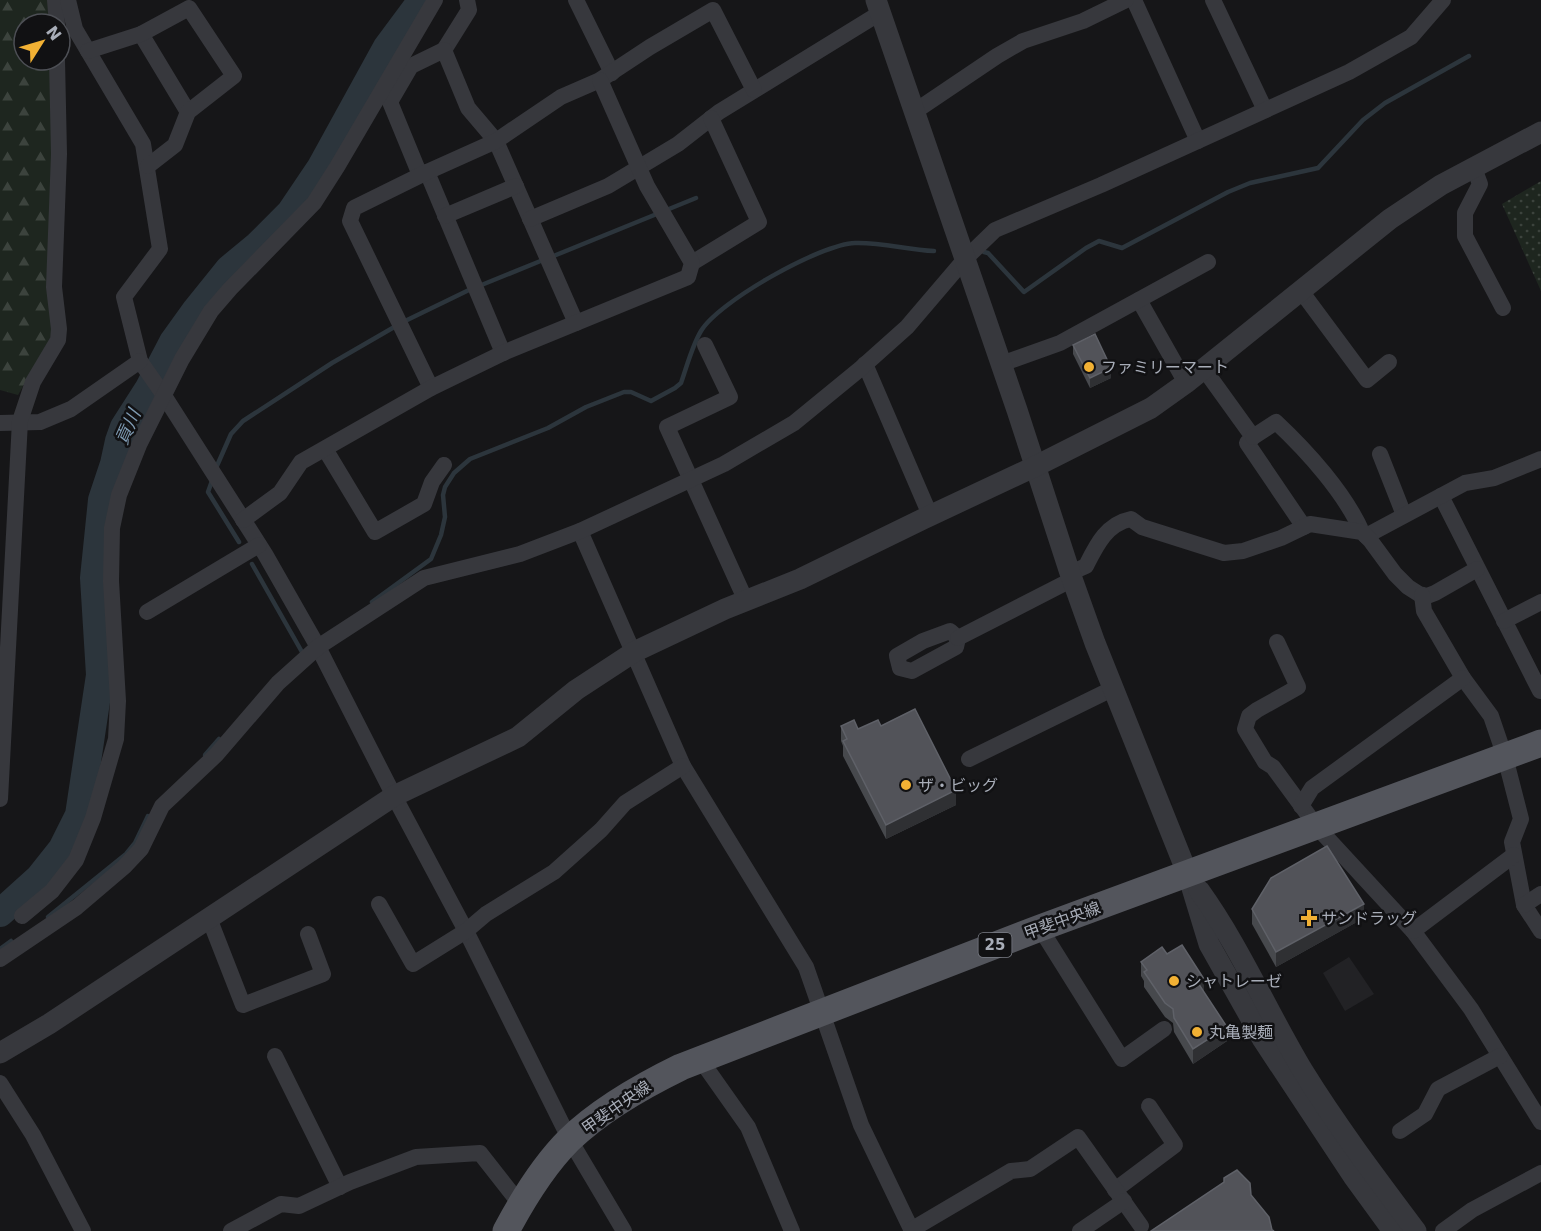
<svg xmlns="http://www.w3.org/2000/svg" width="1541" height="1231" viewBox="0 0 1541 1231" font-family="'DejaVu Sans','Noto Sans JP',sans-serif">
	<defs>
		<pattern id="forest-firs" width="22" height="20" patternUnits="userSpaceOnUse" patternTransform="scale(1.5)"><rect width="22" height="20" fill="#1e261f"/><path d="M5 1l3.5 6h-7zM16 11l3.5 6h-7z" fill="#3c433d"/></pattern>
		<pattern id="park-dots" width="8" height="8" patternUnits="userSpaceOnUse" patternTransform="scale(1.5)"><rect width="8" height="8" fill="#1e261f"/><path d="M2 2h.1M6 6h.1" fill="none" stroke="#3c433d" stroke-width="1.8" stroke-linecap="round"/></pattern>
	</defs>
	<rect width="100%" height="100%" fill="#161618"/>
	<path fill="#222225" d="M 1349,957 L 1374,994 L 1345,1011 L 1323,973 Z"/>
	<path fill="url(#forest-firs)" d="M 0,0 L 49,0 L 51,24 L 24,24 L 24,60 L 52,60 L 53,319 L 50,340 L 18,395 L 0,390 Z"/>
	<path fill="url(#park-dots)" d="M 1541,181 L 1541,291 L 1502,204 Z"/>
	<g fill="none" stroke-linecap="round" stroke-linejoin="round">
		<g stroke="#2c353c" stroke-width="4.5">
			<path d="M 984,252 L 988,253 L 1024,292 L 1086,248 L 1099,241 L 1122,248 L 1228,192 L 1250,183 L 1318,168 L 1363,120 L 1385,103 L 1469,56"/>
			<path d="M 551,257 L 696,198"/>
			<path d="M 479,286 L 543,260"/>
			<path d="M 403,322 L 471,289"/>
			<path d="M 216,468 L 231,434 L 243,421 L 332,363 L 396,326"/>
			<path d="M 213,478 L 208,492 L 239,542"/>
			<path d="M 252,564 L 302,652"/>
			<path d="M 372,602 L 431,559 L 441,535 L 445,517 L 443,495 L 445,487 L 454,473 L 470,459 L 548,428 L 586,407 L 624,392 L 631,392 L 651,401 L 675,388 L 681,383 C 687,366 692,346 701,331 C 719,301 821,244 855,243 C 882,242 907,250 934,251"/>
			<path d="M 205,755 L 219,739"/>
			<path d="M 48,917 L 126,854 L 135,843 L 148,816"/>
			<path d="M 0,949 L 11,941"/>
		</g>
		<path stroke="#2c353c" stroke-width="28" d="M 0,913 L 39,878 L 62,849 L 79,815 L 100,675 L 94,578 L 102,500 L 114,464 L 119,441 L 124,427 L 149,388 L 173,342 L 196,310 L 229,269 L 258,245 L 290,213 L 321,167 L 387,47 L 422,0"/>
		<g stroke="#37383d" stroke-width="16">
			<path d="M 55,0 L 57,24"/>
			<path d="M 68,0 L 75,29 L 143,144 L 160,249 L 124,297 L 140,361 L 163,394 L 265,554 L 318,647 L 394,796 L 466,931 L 570,1140 L 624,1231"/>
			<path d="M 576,0 L 612,73"/>
			<path d="M 1134,0 L 1198,141"/>
			<path d="M 1213,0 L 1265,110"/>
			<path d="M 141,34 L 188,112"/>
			<path d="M 444,50 L 469,10 L 467,0"/>
			<path d="M 88,51 L 141,34 L 189,8 L 234,76 L 188,112 L 175,145 L 148,166"/>
			<path d="M 914,112 L 997,56 L 1023,41 L 1083,21 L 1126,0"/>
			<path d="M 1474,168 L 1480,184 L 1465,213 L 1465,236 L 1503,308"/>
			<path d="M 427,172 L 503,353"/>
			<path d="M 420,175 L 390,102 L 411,66 L 444,50 L 468,108 L 496,141 L 576,323"/>
			<path d="M 445,216 L 516,186"/>
			<path d="M 530,219 L 608,186 L 678,144 L 719,112 L 880,13"/>
			<path d="M 692,263 L 759,222 L 711,118"/>
			<path d="M 1301,291 L 1367,380 L 1389,362"/>
			<path d="M 1139,300 L 1186,383"/>
			<path d="M 705,345 L 730,397 L 667,427 L 746,601"/>
			<path d="M 865,364 L 930,515"/>
			<path d="M 1001,364 L 1060,343 L 1208,262"/>
			<path d="M 1204,369 L 1253,437 L 1247,443 L 1304,527"/>
			<path d="M 431,388 L 350,221 L 354,208 L 427,172 L 496,141 L 561,97 L 600,80 L 650,47 L 713,10 L 754,90"/>
			<path d="M 0,423 L 40,422 L 71,409 L 140,361"/>
			<path d="M 1253,437 L 1276,422 C 1307,451 1345,493 1362,532"/>
			<path d="M 325,449 L 375,532 L 424,504 L 432,482 L 444,465"/>
			<path d="M 1380,454 L 1404,515"/>
			<path d="M 1441,496 L 1540,691"/>
			<path d="M 243,520 L 280,493 L 301,462 L 431,388 L 503,353 L 688,277 L 692,263 L 647,186 L 600,80"/>
			<path d="M 580,531 L 683,766 L 806,967 L 861,1125 L 912,1231"/>
			<path d="M 1366,536 L 1465,483 L 1494,478 L 1541,459"/>
			<path d="M 1070,573 L 1086,566 C 1096,546 1106,524 1131,519 L 1142,527 L 1224,553 L 1243,551 L 1281,538 L 1310,524 L 1362,532 L 1370,540 L 1395,574 L 1408,587 L 1419,594 L 1427,596 L 1435,593 L 1477,569"/>
			<path d="M 1422,595 L 1424,611 L 1463,678 L 1491,716 L 1505,757 L 1521,819 L 1512,842 L 1524,905 L 1541,931"/>
			<path d="M 147,612 L 259,545"/>
			<path d="M 1504,621 L 1541,602"/>
			<path d="M 950,631 L 958,638 L 956,647 L 912,671 L 900,668 L 897,656 L 923,641 Z"/>
			<path d="M 958,638 L 1073,579"/>
			<path d="M 1277,642 L 1298,687 L 1257,710 L 1249,716 L 1245,729 L 1265,762 L 1273,767 L 1317,827 L 1413,931 L 1471,1009 L 1541,1122"/>
			<path d="M 969,759 L 1114,688"/>
			<path d="M 0,799 L 20,421 L 33,382 L 58,340 L 59,329 L 54,287 L 59,154 L 57,60"/>
			<path d="M 1301,806 L 1312,788 L 1463,678"/>
			<path d="M 379,904 L 413,964 L 466,931 L 486,914 L 554,872 L 601,830 L 625,803 L 683,766"/>
			<path d="M 1524,905 L 1541,894"/>
			<path d="M 22,916 L 52,891 L 76,860 L 93,818 L 116,739 L 118,701 L 111,581 L 112,528 L 119,495 L 139,445 L 182,359 L 211,311 L 230,289 L 314,203 L 337,167 L 435,0"/>
			<path d="M 209,918 L 243,1005 L 323,974 L 308,934"/>
			<path d="M 1040,928 L 1122,1059 L 1164,1029"/>
			<path d="M 1413,931 L 1514,855"/>
			<path d="M 0,959 L 77,907 L 124,867 L 141,849 L 162,806 L 216,755 L 278,683 L 318,647 L 424,578 L 520,554 L 580,531 L 724,464 L 794,423 L 860,369 L 907,327 L 965,259 L 995,230 L 1101,185 L 1349,72 L 1411,37 L 1443,0"/>
			<path d="M 275,1056 L 340,1187"/>
			<path d="M 700,1059 L 748,1127 L 792,1231"/>
			<path d="M 0,1083 L 33,1135 L 83,1231"/>
			<path d="M 1400,1131 L 1425,1114 L 1438,1089 L 1500,1056"/>
			<path d="M 1115,1190 L 1175,1145 L 1149,1106"/>
			<path d="M 911,1230 L 1011,1171 L 1030,1169 L 1078,1137 L 1141,1226"/>
			<path d="M 231,1231 L 281,1204 L 299,1206 L 350,1182 L 416,1157 L 480,1153 L 520,1204"/>
			<path d="M 1080,1231 L 1124,1201"/>
			<path d="M 1443,1231 L 1472,1210 L 1541,1173"/>
		</g>
		<g stroke="#37383d" stroke-width="21">
			<path d="M 876,0 L 1017,410 L 1070,573 L 1095,643 L 1188,875 L 1209,944 L 1263,1040 L 1353,1176 L 1393,1231"/>
			<path d="M 1199,890 C 1240,947 1267,1011 1303,1071 C 1337,1126 1377,1179 1416,1231"/>
			<path d="M 0,1053 L 49,1024 L 394,796 L 518,737 L 576,690 L 634,652 L 725,609 L 800,579 L 923,519 L 1036,466 L 1151,408 L 1186,383 L 1390,219 L 1441,185 L 1541,132"/>
		</g>
		<path stroke="#53555c" stroke-width="27" d="M 506,1231 C 523,1199 543,1166 569,1140 C 601,1109 642,1086 681,1067 L 1040,928 L 1541,743"/>
	</g>
	<g fill="#47494d">
		<path d="M 1073,345 L 1111,378 L 1090,388 L 1073,354 Z"/>
		<path d="M 841,726 L 858,729 L 881,726 L 956,805 L 886,839 L 843,756 L 843,746 L 841,741 Z"/>
		<path d="M 1252,909 L 1364,918 L 1276,967 L 1252,924 Z"/>
		<path d="M 1167,954 L 1204,992 L 1227,1041 L 1193,1064 L 1174,1032 L 1173,1023 L 1165,1017 L 1144,987 L 1144,981 L 1141,976 L 1141,962 Z"/>
	</g>
	<g fill="#2f3033">
		<path d="M 1111,368 L 1111,378 L 1090,388 L 1090,378 Z"/>
		<path d="M 956,790 L 956,805 L 886,839 L 886,825 Z"/>
		<path d="M 1364,904 L 1364,918 L 1276,967 L 1276,952 Z"/>
		<path d="M 1204,979 L 1204,994 L 1198,983 Z"/>
		<path d="M 1227,1027 L 1227,1041 L 1193,1064 L 1193,1049 Z"/>
	</g>
	<g fill="#525359" stroke="#5f6168" stroke-width="1.5">
		<path d="M 1095,334 L 1111,368 L 1090,378 L 1073,345 Z"/>
		<path d="M 915,709 L 956,790 L 886,825 L 843,741 L 847,739 L 841,726 L 854,720 L 858,729 L 878,720 L 881,726 Z"/>
		<path d="M 1327,846 L 1364,904 L 1276,952 L 1252,909 L 1271,878 Z"/>
		<path d="M 1182,945 L 1204,979 L 1198,983 L 1227,1027 L 1193,1049 L 1174,1018 L 1173,1009 L 1165,1003 L 1144,972 L 1147,970 L 1141,962 L 1162,947 L 1167,954 Z"/>
		<path d="M 1237,1170 L 1250,1183 L 1251,1195 L 1269,1217 L 1272,1230 L 1274,1231 L 1151,1231 L 1224,1182 L 1224,1178 Z"/>
	</g>
	<g fill="#f2b134" stroke="#111113" stroke-width="2">
		<circle cx="1089" cy="367" r="6"/>
		<circle cx="906" cy="785" r="6"/>
		<path d="M1306 909h6v6h6v6h-6v6h-6v-6h-6v-6h6z"/>
		<circle cx="1174" cy="981" r="6"/>
		<circle cx="1197" cy="1032" r="6"/>
	</g>
	<g text-anchor="middle" stroke-width="5" stroke-linejoin="round" paint-order="stroke">
		<rect fill="#111113" stroke="#7b7e86" stroke-width="1.5" x="978.5" y="933" width="33" height="24" rx="4.5"/>
		<g font-size="15" font-weight="bold" fill="#a8adb8">
			<text x="995" y="950">25</text>
		</g>
		<g font-size="16" fill="#a8adb8" stroke="#111113" text-anchor="start">
			<text x="1101" y="373">ファミリーマート</text>
			<text x="918" y="791">ザ・ビッグ</text>
			<text x="1321" y="924">サンドラッグ</text>
			<text x="1186" y="987">シャトレーゼ</text>
			<text x="1209" y="1038">丸亀製麺</text>
		</g>
		<g font-size="16" fill="#a8adb8" stroke="#111113">
			<text transform="translate(1062 920) rotate(-20)" y="6">甲斐中央線</text>
			<text transform="translate(616 1107) rotate(-35)" y="6">甲斐中央線</text>
		</g>
		<g font-size="18" font-style="italic" fill="#7f9bb3" stroke="#111113">
			<text transform="translate(128 427) rotate(-66)" y="6">貢川</text>
		</g>
	</g>
	<g transform="translate(42 42) rotate(53)"><circle r="28" fill="#111113" stroke="#4d4f55" stroke-width="1.5"/>
	<path d="M0-4.5L10 22L0 15L-10 22Z" fill="#f2b134"/>
	<text y="-9" font-size="16" font-weight="bold" text-anchor="middle" fill="#a8adb8">N</text>
	</g>
</svg>
